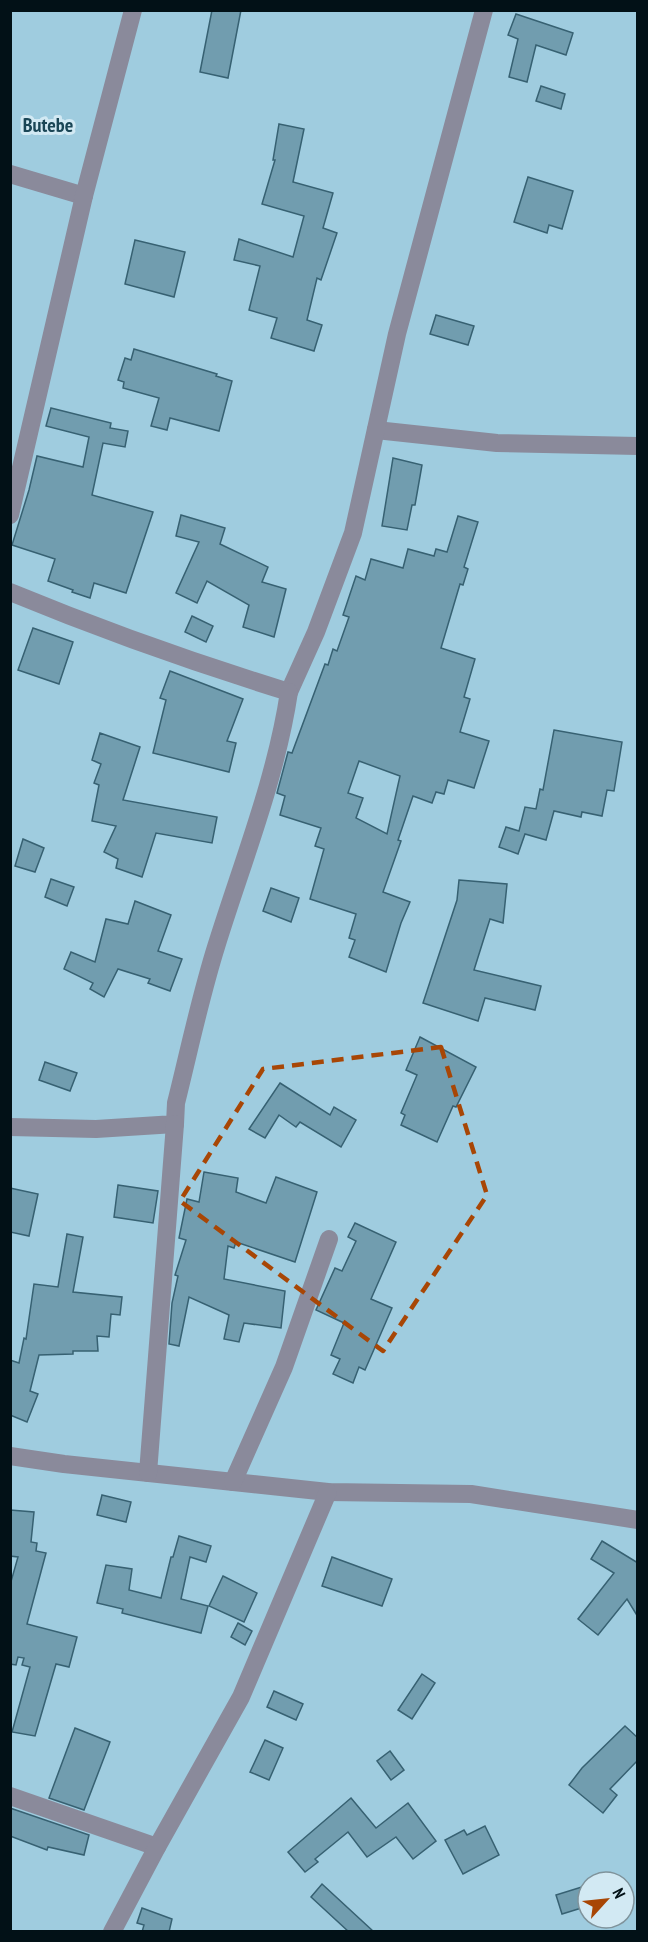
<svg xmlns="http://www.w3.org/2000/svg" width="648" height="1942" viewBox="0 0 648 1942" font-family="'PT Sans Narrow',sans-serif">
	<rect width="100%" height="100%" fill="#9fccdf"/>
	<g fill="#719daf" stroke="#376172" stroke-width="1.5" fill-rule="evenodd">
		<path d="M 212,10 L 241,10 L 228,78 L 200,72 Z"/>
		<path d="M 516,14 L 573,33 L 566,55 L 536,45 L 527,82 L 509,77 L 518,39 L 508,35 Z"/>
		<path d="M 541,86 L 565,94 L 561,109 L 536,101 Z"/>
		<path d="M 279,124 L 304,129 L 293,182 L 333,193 L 323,228 L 337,233 L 321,280 L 317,278 L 307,320 L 322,325 L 314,351 L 271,338 L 277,318 L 249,310 L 260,266 L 234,260 L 239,239 L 293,257 L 304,216 L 262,204 L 275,160 L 273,160 Z"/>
		<path d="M 528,177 L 573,191 L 562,229 L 549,225 L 547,233 L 514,222 Z"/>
		<path d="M 135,240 L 185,252 L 174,297 L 125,284 Z"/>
		<path d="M 436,315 L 474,326 L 468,345 L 430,334 Z"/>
		<path d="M 134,349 L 217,374 L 216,376 L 232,381 L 219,431 L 170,418 L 167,430 L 151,426 L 159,398 L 123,388 L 124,382 L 118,380 L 125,358 L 131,360 Z"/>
		<path d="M 51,408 L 111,423 L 110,428 L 128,431 L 125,447 L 103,443 L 92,495 L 153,512 L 126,593 L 94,583 L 90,598 L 72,592 L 73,590 L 48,581 L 55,559 L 12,545 L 29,490 L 37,456 L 83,467 L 89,437 L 46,426 Z"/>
		<path d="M 393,458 L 422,465 L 415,505 L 412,505 L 407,530 L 382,526 Z"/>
		<path d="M 181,515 L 225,528 L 220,544 L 268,567 L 262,582 L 286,589 L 274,637 L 243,627 L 249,605 L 207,581 L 197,603 L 176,593 L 199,542 L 176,536 Z"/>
		<path d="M 458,516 L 478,522 L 464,567 L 468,569 L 463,585 L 460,584 L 441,648 L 475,659 L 464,697 L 470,699 L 460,732 L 489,741 L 474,788 L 448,780 L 444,794 L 436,792 L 432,803 L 413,796 L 398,840 L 401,841 L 383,892 L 410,902 L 401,923 L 386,972 L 349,957 L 355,940 L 349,938 L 356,914 L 310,899 L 324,849 L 315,846 L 321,828 L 280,815 L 285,796 L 277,793 L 288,752 L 292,753 L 325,664 L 328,665 L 333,649 L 337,651 L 349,617 L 343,615 L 356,576 L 365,580 L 371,559 L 403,568 L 408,549 L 434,556 L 436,549 L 447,552 ZM 359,761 L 400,776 L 387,834 L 356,818 L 363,798 L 348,793 Z"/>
		<path d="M 192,616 L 213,626 L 206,642 L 185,632 Z"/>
		<path d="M 33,628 L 73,642 L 59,684 L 18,670 Z"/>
		<path d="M 170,671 L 243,699 L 227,741 L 236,743 L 229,772 L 153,753 L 166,700 L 160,698 Z"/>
		<path d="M 554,730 L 622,742 L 614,791 L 607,790 L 602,816 L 582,812 L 581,817 L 554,811 L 546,840 L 525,834 L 518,854 L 499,847 L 506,827 L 519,831 L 525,807 L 536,809 L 540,789 L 543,790 Z"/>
		<path d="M 100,733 L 140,747 L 123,800 L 217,817 L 212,843 L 156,833 L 142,877 L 116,868 L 118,859 L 104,852 L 116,826 L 92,821 L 99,785 L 94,783 L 101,764 L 92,760 Z"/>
		<path d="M 23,839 L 44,848 L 35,872 L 15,866 Z"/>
		<path d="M 51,879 L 74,887 L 67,906 L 45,897 Z"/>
		<path d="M 459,880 L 507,884 L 503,923 L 490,919 L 474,970 L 541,986 L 535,1010 L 485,998 L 478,1021 L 423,1003 L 457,900 Z"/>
		<path d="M 271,888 L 299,898 L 291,922 L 263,911 Z"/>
		<path d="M 135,901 L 171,915 L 158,951 L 182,959 L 170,991 L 148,983 L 150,979 L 118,969 L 104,997 L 90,989 L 93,983 L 64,969 L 71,952 L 95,962 L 106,919 L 128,924 Z"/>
		<path d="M 420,1037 L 476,1067 L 456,1107 L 453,1106 L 437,1142 L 401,1125 L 405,1115 L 401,1113 L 417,1075 L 406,1070 Z"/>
		<path d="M 45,1062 L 77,1073 L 70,1091 L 39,1080 Z"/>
		<path d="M 280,1083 L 330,1115 L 334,1107 L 356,1120 L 341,1147 L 300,1122 L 296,1127 L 279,1115 L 265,1138 L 249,1129 Z"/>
		<path d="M 204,1172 L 238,1178 L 236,1192 L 266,1203 L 276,1177 L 317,1192 L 295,1262 L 236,1242 L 234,1248 L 228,1246 L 224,1279 L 285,1291 L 281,1328 L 244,1323 L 239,1342 L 224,1339 L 229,1315 L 189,1297 L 179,1346 L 169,1344 L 172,1303 L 178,1276 L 175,1275 L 186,1240 L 179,1238 L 187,1199 L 199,1202 Z"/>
		<path d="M 118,1185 L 158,1191 L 153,1223 L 114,1217 Z"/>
		<path d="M 10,1188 L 38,1194 L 29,1236 L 10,1232 Z"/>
		<path d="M 355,1223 L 396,1242 L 371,1299 L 392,1308 L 365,1370 L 359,1367 L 353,1383 L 333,1374 L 340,1359 L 331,1355 L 344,1323 L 316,1310 L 335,1268 L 342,1271 L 356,1241 L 348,1237 Z"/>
		<path d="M 67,1234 L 83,1237 L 73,1292 L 122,1297 L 120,1315 L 111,1314 L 109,1337 L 97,1336 L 98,1351 L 73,1351 L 73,1354 L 39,1355 L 30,1391 L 38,1394 L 27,1422 L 10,1415 L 10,1360 L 19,1363 L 24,1338 L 26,1339 L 34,1284 L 58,1287 Z"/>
		<path d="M 102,1495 L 131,1502 L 126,1522 L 97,1515 Z"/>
		<path d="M 10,1510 L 34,1512 L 31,1542 L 37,1543 L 36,1551 L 46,1553 L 27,1624 L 77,1637 L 69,1667 L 56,1664 L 35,1736 L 12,1732 L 30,1667 L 22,1665 L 24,1658 L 18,1657 L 16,1665 L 10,1664 L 10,1585 L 18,1557 L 10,1556 Z"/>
		<path d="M 179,1536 L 211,1546 L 206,1562 L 190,1557 L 181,1599 L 208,1606 L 201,1633 L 122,1613 L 123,1609 L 97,1603 L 106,1565 L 132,1569 L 129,1590 L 161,1598 L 171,1557 L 173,1557 Z"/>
		<path d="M 602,1541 L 638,1563 L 638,1617 L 627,1599 L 598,1635 L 578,1619 L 614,1573 L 591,1559 Z"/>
		<path d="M 332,1557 L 392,1579 L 382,1606 L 322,1586 Z"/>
		<path d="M 223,1576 L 257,1593 L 244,1622 L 209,1606 Z"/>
		<path d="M 238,1623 L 252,1631 L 245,1645 L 231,1637 Z"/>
		<path d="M 422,1674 L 435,1683 L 412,1719 L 398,1710 Z"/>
		<path d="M 274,1691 L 303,1704 L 296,1720 L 267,1707 Z"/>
		<path d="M 625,1726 L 638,1738 L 638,1760 L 610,1789 L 617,1795 L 603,1813 L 569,1785 L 582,1768 Z"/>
		<path d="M 75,1728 L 110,1742 L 84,1810 L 49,1798 Z"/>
		<path d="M 265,1740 L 283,1748 L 269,1780 L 250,1772 Z"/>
		<path d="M 390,1751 L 404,1770 L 391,1780 L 377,1761 Z"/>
		<path d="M 351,1798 L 376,1828 L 408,1803 L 436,1841 L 413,1859 L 396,1837 L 367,1857 L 348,1832 L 315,1859 L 318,1862 L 305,1872 L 288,1852 Z"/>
		<path d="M 10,1808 L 89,1835 L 84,1855 L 48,1847 L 47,1850 L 10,1836 Z"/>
		<path d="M 485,1826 L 499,1855 L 463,1874 L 445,1840 L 464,1830 L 467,1835 Z"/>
		<path d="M 322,1884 L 374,1932 L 349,1932 L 311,1897 Z"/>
		<path d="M 585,1886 L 588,1906 L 562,1914 L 556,1895 Z"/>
		<path d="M 142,1908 L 172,1919 L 169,1932 L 142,1932 L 144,1925 L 137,1923 Z"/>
	</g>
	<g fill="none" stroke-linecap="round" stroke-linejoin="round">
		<g stroke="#8a8a9b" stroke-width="18">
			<path d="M 10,174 L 84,196"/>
			<path d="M 376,430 L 497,443 L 638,446"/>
			<path d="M 10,515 L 84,196 L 133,10"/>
			<path d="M 10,592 C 102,630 195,663 289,692 L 316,632 L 353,533 L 397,334 L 484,10"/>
			<path d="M 10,1127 L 96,1129 L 175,1124 L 176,1103 C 189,1051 200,998 216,947 C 242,863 276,779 289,692"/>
			<path d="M 10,1456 L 64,1464 L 328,1492 L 471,1494 L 638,1520"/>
			<path d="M 148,1473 L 175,1124"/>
			<path d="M 233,1482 L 284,1367 L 329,1239"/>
			<path d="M 10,1796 L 157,1847"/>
			<path d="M 112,1932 L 157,1847 L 241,1697 L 328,1492"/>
		</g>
	</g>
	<path fill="none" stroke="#a84605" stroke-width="4.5" stroke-dasharray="12 8" stroke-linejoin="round" d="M 441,1047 L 487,1195 L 383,1351 L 180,1201 L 263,1069 Z"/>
	<g text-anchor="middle" stroke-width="6" stroke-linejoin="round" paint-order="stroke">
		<g font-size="20" font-weight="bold" fill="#1a4656" stroke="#d2e9f3">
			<text x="48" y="132">Butebe</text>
		</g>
	</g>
	<rect width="648" height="1942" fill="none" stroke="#021117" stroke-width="24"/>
	<g transform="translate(606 1900) rotate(63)"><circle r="28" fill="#d2e9f3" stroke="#7f939b" stroke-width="1.5"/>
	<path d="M0-4.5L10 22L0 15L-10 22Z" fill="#a84605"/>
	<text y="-9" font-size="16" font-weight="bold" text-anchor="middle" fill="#021117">N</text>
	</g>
</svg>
